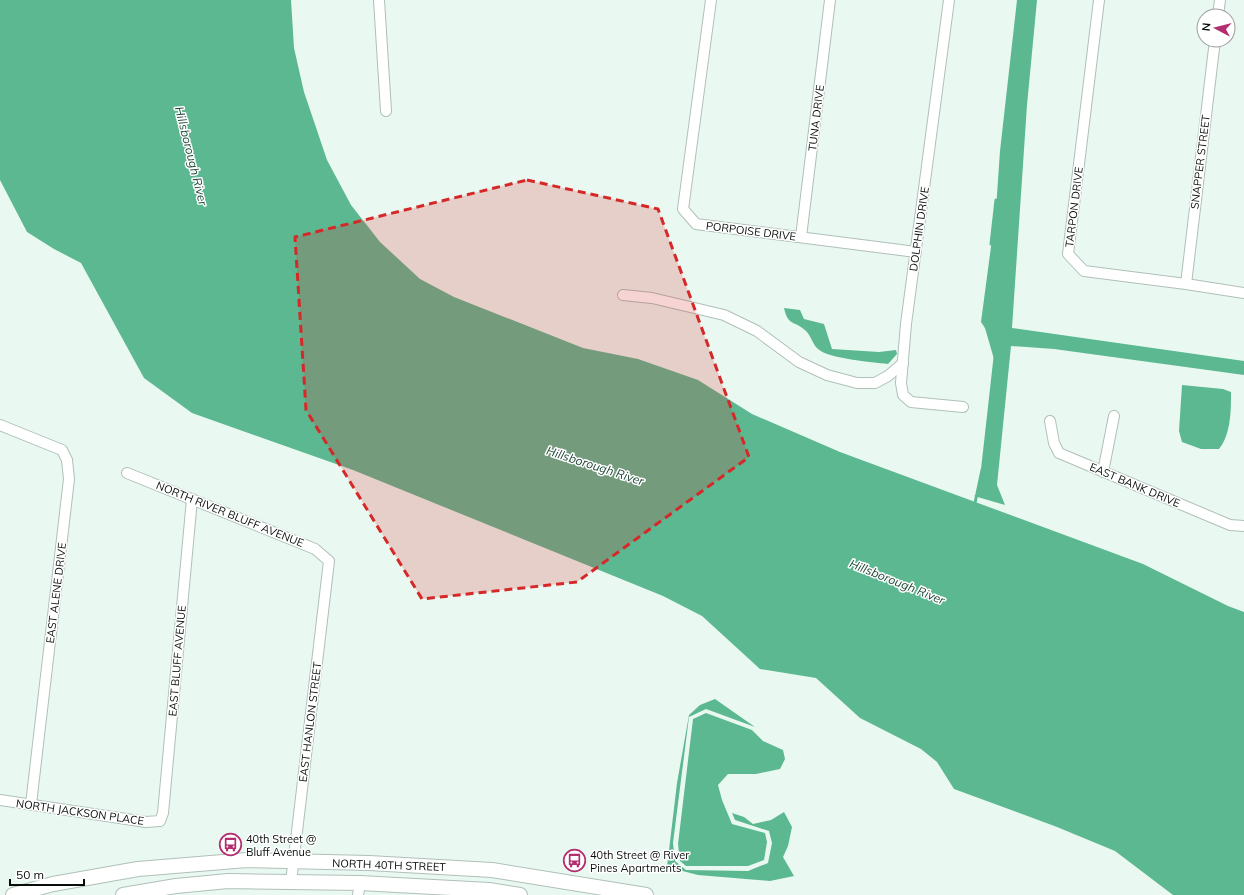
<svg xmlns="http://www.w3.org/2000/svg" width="1244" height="895" viewBox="0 0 1244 895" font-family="Mulish,sans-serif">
	<rect width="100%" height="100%" fill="#e9f9f1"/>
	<g fill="#5cb891">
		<path d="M 0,0 L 291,0 L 294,48 L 304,92 L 327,160 L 351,205 L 380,242 L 420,279 L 454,297 L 583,348 L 638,359 L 698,380 L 752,414 L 840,452 L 1143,564 L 1228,606 L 1244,612 L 1244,895 L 1173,895 L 1115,851 L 1057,827 L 954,789 L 937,762 L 921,749 L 860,718 L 816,678 L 760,669 L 702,616 L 663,596 L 353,470 L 192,413 L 144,378 L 81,263 L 54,249 L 27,232 L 0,180 Z"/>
		<path d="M 1017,0 L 1037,0 L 1027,105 L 1012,328 L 1244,361 L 1244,375 L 1054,349 L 1011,346 L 997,485 L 1005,505 L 974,496 L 977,494 L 980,478 L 994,353 L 989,334 L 981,322 L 996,209 L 1000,151 Z"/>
		<path d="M 784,308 L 800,310 L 804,319 L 824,324 L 832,349 L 879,352 L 896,350 L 897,354 L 888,364 C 872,362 829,359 818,349 C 813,345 811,336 806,331 C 795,320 788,327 784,308 Z"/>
		<path d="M 1182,385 L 1223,389 L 1231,392 C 1231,410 1231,434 1219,449 L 1201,449 L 1182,442 L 1179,431 Z"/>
		<path d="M 715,699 L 755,727 L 706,709 L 689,717 L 673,843 L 675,861 L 686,870 L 748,871 L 768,863 L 772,843 L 769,831 L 735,820 L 732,813 L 744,817 L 753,824 L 771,820 L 784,812 L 792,827 L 788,846 L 783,857 L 794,876 L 770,881 L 698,875 L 667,867 L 677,783 L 689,715 L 700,705 Z"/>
		<path d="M 706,713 L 752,730 L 763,741 L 783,750 L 785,759 L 780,769 L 756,774 L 728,774 L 718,785 L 722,800 L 732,824 L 765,833 L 767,842 L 764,860 L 748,866 L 686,866 L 680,861 L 678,844 L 693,719 Z"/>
	</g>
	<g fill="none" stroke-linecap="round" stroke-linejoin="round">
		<g stroke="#5cb891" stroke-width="3">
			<path d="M 991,244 L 996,200"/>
			<path d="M 986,326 L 995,357"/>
			<path d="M 975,503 L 982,470"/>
		</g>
		<defs>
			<g id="minor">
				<path d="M 379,0 L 386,111"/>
				<path d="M 711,0 L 683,209 L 696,224 L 916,252"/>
				<path d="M 949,0 L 906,324 L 901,383 L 903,395 L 911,402 L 963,407"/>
				<path d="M 1099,0 L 1068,254 L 1084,271 L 1186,284 L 1244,293"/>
				<path d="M 1218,16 L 1220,0"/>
				<path d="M 801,237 L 830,0"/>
				<path d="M 1186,284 L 1215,40"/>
				<path d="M 623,295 L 652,298 L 724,315 L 757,331 L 799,362 L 827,375 L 857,383 L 875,383 L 888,376 L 903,363"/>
				<path d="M 1050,421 L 1054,443 L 1059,453 L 1230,525 L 1244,526"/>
				<path d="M 0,425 L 62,450 L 67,460 L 69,479 L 31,804"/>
				<path d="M 1103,472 L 1114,416"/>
				<path d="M 127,473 L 315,549 L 329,561 L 291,882"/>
				<path d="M 0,800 L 146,822 L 160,821 L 163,813 L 192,499"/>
				<path d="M 358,895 L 360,883"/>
			</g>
			<g id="secondary">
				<path d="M 13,895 L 53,884 L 138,869 L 247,860 L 369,863 L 492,870 L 646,895"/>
				<path d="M 123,895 L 176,886 L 228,881 L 360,883 L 489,890 L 520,895"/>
			</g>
		</defs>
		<use href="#minor" stroke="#b0c0b8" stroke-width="12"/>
		<use href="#secondary" stroke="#b0c0b8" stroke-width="16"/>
		<use href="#minor" stroke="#fff" stroke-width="10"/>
		<use href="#secondary" stroke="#fff" stroke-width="14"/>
	</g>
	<path fill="#d62828" fill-opacity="0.2" stroke="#d62828" stroke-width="3" stroke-dasharray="8 5" stroke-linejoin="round" d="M 527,180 L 658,209 L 749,457 L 577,582 L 422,599 L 306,410 L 295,237 Z"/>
	<defs>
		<symbol id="bus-ring" viewBox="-11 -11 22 22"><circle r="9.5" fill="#fff" stroke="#b42d6e" stroke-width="1.5"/><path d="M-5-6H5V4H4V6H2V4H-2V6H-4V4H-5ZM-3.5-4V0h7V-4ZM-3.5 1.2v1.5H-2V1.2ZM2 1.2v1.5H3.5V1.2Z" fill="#b42d6e"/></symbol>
	</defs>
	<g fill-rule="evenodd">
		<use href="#bus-ring" x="218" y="832" width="25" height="25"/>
		<use href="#bus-ring" x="562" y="848" width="25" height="25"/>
	</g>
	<g text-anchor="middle" stroke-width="3" stroke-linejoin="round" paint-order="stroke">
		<g font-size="11" fill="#080d0a" stroke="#fff">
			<text transform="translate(816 118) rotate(-83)" y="4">TUNA DRIVE</text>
			<text transform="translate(1200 162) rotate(-83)" y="4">SNAPPER STREET</text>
			<text transform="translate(1074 207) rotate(-83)" y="4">TARPON DRIVE</text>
			<text transform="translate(919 229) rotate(-82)" y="4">DOLPHIN DRIVE</text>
			<text transform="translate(751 231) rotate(7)" y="4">PORPOISE DRIVE</text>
			<text transform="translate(1135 485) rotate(23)" y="4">EAST BANK DRIVE</text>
			<text transform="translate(230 514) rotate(22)" y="4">NORTH RIVER BLUFF AVENUE</text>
			<text transform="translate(56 593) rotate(-83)" y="4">EAST ALENE DRIVE</text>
			<text transform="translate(177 661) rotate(-85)" y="4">EAST BLUFF AVENUE</text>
			<text transform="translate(310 722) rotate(-83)" y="4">EAST HANLON STREET</text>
			<text transform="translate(80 812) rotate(8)" y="4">NORTH JACKSON PLACE</text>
			<text transform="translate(389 865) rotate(2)" y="4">NORTH 40TH STREET</text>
		</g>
		<g font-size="11" fill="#080d0a" stroke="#fff" text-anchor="start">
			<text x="246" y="843">40th Street @<tspan x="246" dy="13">Bluff Avenue</tspan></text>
			<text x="590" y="859">40th Street @ River<tspan x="590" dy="13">Pines Apartments</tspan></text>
		</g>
		<g font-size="12" font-style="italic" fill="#1f4736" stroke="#fff">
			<text transform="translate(191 156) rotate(76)" y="4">Hillsborough River</text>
			<text transform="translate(595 466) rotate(18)" y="4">Hillsborough River</text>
			<text transform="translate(897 582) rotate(22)" y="4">Hillsborough River</text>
		</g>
	</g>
	<g transform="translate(1216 28) rotate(277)"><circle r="19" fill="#ffffff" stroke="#9c9e9d"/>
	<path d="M0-3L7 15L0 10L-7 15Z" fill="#b42d6e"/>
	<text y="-6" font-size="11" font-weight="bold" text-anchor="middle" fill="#080d0a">N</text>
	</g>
	<path d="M10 879v6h74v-6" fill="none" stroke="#080d0a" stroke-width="2"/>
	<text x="16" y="879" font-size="12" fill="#080d0a" stroke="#ffffff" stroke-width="3" paint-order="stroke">50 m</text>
</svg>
